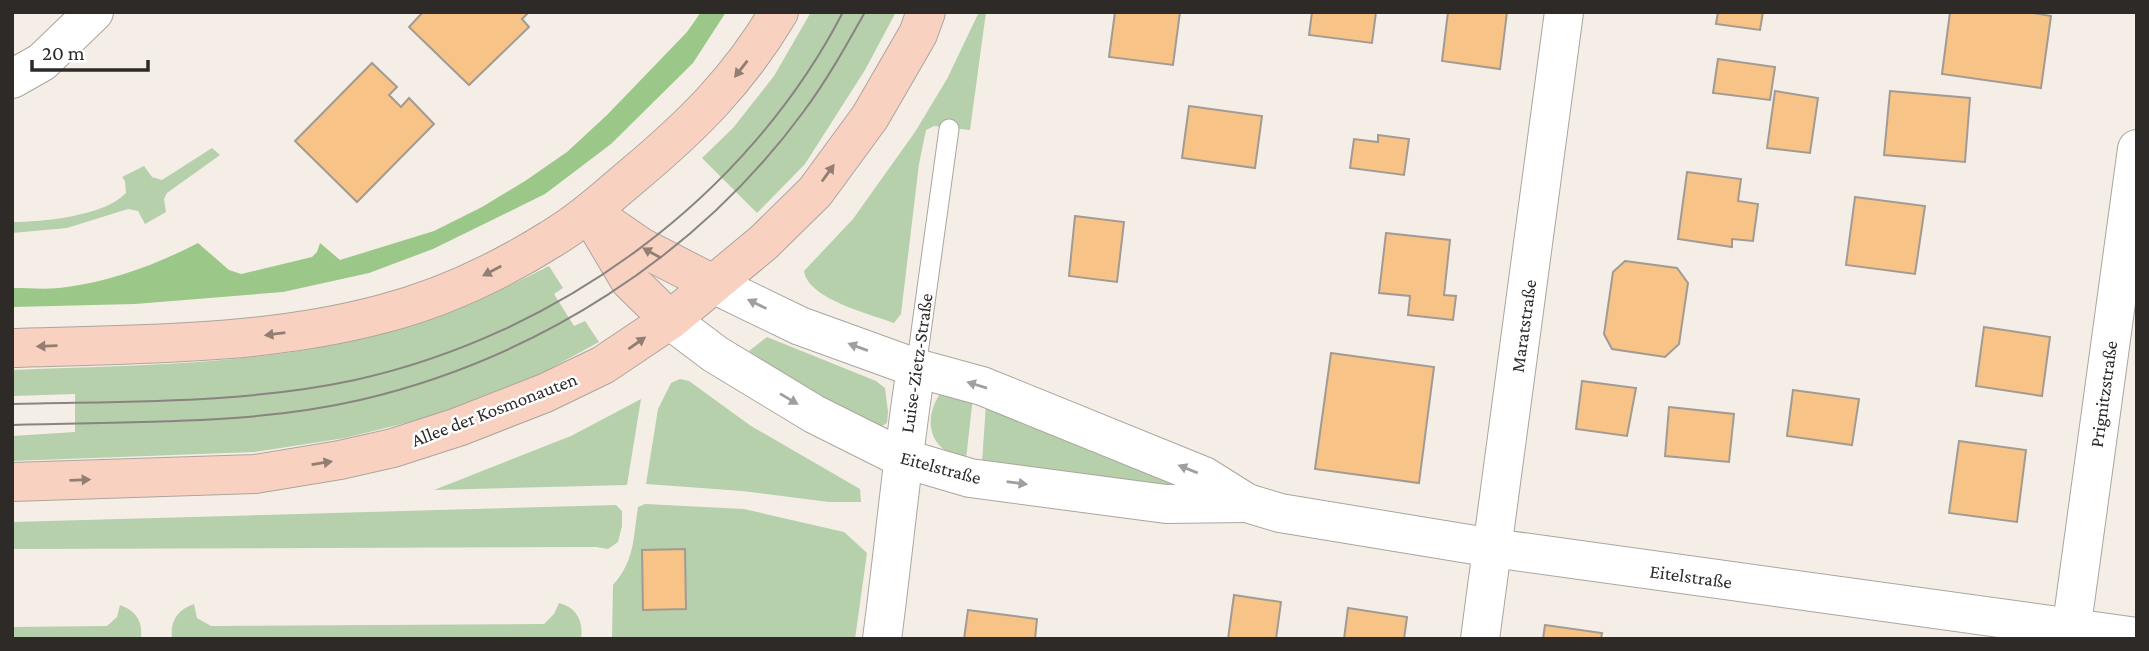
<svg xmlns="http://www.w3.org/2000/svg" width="2149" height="651" viewBox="0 0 2149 651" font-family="'Crimson Pro',serif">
	<rect width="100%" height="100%" fill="#f5eee7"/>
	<g fill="#b5d0aa">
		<path d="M 811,12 L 896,12 L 865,70 L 805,164 L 757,213 L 702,158 L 733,128 L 774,76 Z"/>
		<path d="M 979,12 L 986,12 L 970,130 L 934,126 L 926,130 L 919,164 L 901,314 L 894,323 C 870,314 808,299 804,271 L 853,219 L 915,132 L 947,79 Z"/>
		<path d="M 212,148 L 220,155 L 167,193 L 164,199 L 166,212 L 145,224 L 138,211 L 128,209 L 67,228 L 12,233 L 12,222 C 42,222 105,216 126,193 L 125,181 L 122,177 L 144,166 L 152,177 L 162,180 Z"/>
		<path d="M 549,266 L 563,288 L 554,294 L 574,326 L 585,321 L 599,342 L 520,385 L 434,416 L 345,438 L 255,452 L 12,461 L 12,436 L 75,432 L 75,394 L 12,396 L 12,370 C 128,365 247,366 361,339 C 426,324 489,297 549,266 Z"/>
		<path d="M 767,337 L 876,381 L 885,388 L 888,412 L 887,423 L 877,429 L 808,392 L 749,351 Z"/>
		<path d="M 680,379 L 689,381 L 751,426 L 860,489 L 861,502 L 829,502 L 742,491 L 646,484 L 658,409 L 671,383 Z"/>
		<path d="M 940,394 L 973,397 L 966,459 C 958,456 946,453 941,447 C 926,432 929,410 940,394 Z"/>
		<path d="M 641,399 L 627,485 L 434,490 L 571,436 Z"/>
		<path d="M 986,403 L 1196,488 L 982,463 Z"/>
		<path d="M 645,504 L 744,509 L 844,532 L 867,553 L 855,639 L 612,639 L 613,585 C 635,560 633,539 638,507 Z"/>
		<path d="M 616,505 L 622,511 L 622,526 L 618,542 L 608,549 L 596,547 L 12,549 L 12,522 Z"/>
		<path d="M 559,603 C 576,607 584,621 581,639 L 172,639 C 170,621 177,610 194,604 L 197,618 L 211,626 L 544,624 L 554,614 Z"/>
		<path d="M 120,605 C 136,611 143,621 141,639 L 12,639 L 12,627 L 107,626 L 117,617 Z"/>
	</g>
	<path fill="#9bc789" d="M 701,12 L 726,12 L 693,63 L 611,144 L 545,194 L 433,249 L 369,273 L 283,292 L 135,304 L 12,307 L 12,288 C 30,288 50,290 67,287 C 113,281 157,264 198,243 L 229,270 L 241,274 L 312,257 L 317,252 L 320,243 L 340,260 L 434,231 L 482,207 L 525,181 L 567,152 L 607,115 L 687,32 Z"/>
	<g fill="#f8c387" stroke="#a19b94" stroke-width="2">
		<path d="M 423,12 L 529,12 L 522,19 L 529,27 L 469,85 L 409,27 Z"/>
		<path d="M 1115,12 L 1180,12 L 1173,65 L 1109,57 Z"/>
		<path d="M 1312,12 L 1376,12 L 1372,43 L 1309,35 Z"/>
		<path d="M 1448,12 L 1507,12 L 1500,69 L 1442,61 Z"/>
		<path d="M 1718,12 L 1763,12 L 1760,30 L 1716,24 Z"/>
		<path d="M 1950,12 L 2028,12 L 2051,16 L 2041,88 L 1942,74 Z"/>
		<path d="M 1718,59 L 1775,67 L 1770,100 L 1713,93 Z"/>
		<path d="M 372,63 L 397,87 L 389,95 L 401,107 L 409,98 L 434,124 L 357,202 L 295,141 Z"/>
		<path d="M 1775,91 L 1818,98 L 1810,153 L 1767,148 Z"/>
		<path d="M 1890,91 L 1970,98 L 1965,162 L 1884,155 Z"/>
		<path d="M 1189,106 L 1262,116 L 1255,168 L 1182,158 Z"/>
		<path d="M 1378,135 L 1409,139 L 1404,175 L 1350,168 L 1354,139 L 1378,142 Z"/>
		<path d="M 1687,172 L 1741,179 L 1738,201 L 1758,204 L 1753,241 L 1732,239 L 1732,247 L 1678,239 Z"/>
		<path d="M 1855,197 L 1925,206 L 1915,274 L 1846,265 Z"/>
		<path d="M 1075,216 L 1124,222 L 1117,282 L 1069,276 Z"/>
		<path d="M 1386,233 L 1450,240 L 1444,295 L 1456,296 L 1453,320 L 1408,315 L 1410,296 L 1379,293 Z"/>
		<path d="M 1625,261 L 1677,268 L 1688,283 L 1679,344 L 1665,357 L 1612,349 L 1604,334 L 1613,272 Z"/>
		<path d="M 1984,327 L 2050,337 L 2042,396 L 1976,386 Z"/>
		<path d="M 1331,353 L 1434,367 L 1419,483 L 1315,469 Z"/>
		<path d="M 1582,381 L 1636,388 L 1627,436 L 1576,429 Z"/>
		<path d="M 1793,390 L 1859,399 L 1852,445 L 1787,436 Z"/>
		<path d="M 1669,407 L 1734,414 L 1729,462 L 1665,456 Z"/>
		<path d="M 1959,441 L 2026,450 L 2017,522 L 1949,513 Z"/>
		<path d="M 685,549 L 686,609 L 643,610 L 642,550 Z"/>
		<path d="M 1234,595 L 1281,602 L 1276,639 L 1228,639 Z"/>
		<path d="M 1348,608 L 1407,617 L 1404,639 L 1344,639 Z"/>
		<path d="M 968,610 L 1037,619 L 1035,639 L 964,639 Z"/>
		<path d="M 1545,625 L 1602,633 L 1601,639 L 1543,639 Z"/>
	</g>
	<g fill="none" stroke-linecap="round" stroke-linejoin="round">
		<defs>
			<path id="lane" d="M 916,368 L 949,129"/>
			<g id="street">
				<path d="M 12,79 L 42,62 L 94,12"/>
				<path d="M 713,284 L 800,326 L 916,368 L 982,386 L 1204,476 L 1247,503 L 1280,513 L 1493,548 L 2137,637"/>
				<path d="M 670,320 L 715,354 L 814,414 L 902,458 L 970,478 L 1166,504 L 1247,503"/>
				<path d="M 882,639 C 894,549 902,458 916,368"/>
				<path d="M 1480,639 L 1564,12"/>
				<path d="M 2070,639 L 2137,149"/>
			</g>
			<g id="secondary">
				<path d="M 590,212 L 641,247 L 713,284"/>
				<path d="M 592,217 L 630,281 L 670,320"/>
				<path d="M 12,348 C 135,344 262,346 382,314 C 440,299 500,271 551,239 C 580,222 605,199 631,177 C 692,126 738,81 779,12"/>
				<path d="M 12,482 L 255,474 L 340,460 L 393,448 L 458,427 L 545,393 L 603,365 L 670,320 L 763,243 L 815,192 L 870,117 L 918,34 L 926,12"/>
			</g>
		</defs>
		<use href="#lane" stroke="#aba59e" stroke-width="21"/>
		<use href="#street" stroke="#aba59e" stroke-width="40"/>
		<use href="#secondary" stroke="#aba59e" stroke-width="40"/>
		<use href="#lane" stroke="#fff" stroke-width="19"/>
		<use href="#street" stroke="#fff" stroke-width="38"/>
		<use href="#secondary" stroke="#f9d1c1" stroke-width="38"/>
		<g stroke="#898480" stroke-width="2">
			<path d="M 12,404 C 126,401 243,404 355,380 C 558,335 747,198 843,12"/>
			<path d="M 12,425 C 127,421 247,426 360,400 C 535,359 697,257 804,111 C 827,80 846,46 865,12"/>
		</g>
	</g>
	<defs><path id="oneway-solid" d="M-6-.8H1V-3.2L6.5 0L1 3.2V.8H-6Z" transform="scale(1.75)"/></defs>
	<g fill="#937e74">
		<use href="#oneway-solid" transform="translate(741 69) rotate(128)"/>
		<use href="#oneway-solid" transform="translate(828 173) rotate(-54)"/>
		<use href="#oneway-solid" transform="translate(652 253) rotate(-151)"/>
		<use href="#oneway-solid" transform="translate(492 271) rotate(152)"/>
		<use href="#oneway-solid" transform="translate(275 334) rotate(173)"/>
		<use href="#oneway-solid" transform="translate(637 343) rotate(-35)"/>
		<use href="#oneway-solid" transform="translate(47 346) rotate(178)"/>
		<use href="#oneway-solid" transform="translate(322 463) rotate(-9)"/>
		<use href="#oneway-solid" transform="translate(80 480) rotate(-2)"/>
	</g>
	<g fill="#a09f9e">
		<use href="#oneway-solid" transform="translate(757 304) rotate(-154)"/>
		<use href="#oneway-solid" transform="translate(858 347) rotate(-160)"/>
		<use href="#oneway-solid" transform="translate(977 385) rotate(-163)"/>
		<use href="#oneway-solid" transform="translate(789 399) rotate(31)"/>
		<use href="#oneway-solid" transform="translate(1188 469) rotate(-158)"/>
		<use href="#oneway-solid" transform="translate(1017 483) rotate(8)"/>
	</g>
	<g text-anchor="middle" stroke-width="5" stroke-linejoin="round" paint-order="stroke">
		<g font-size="19" fill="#2d2a28" stroke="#fff">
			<text transform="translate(1523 326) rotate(-82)" y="7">Maratstraße</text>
			<text transform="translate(916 363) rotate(-82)" y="7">Luise-Zietz-Straße</text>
			<text transform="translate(2103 394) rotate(-82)" y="7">Prignitzstraße</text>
			<text transform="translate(494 409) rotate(-21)" y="7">Allee der Kosmonauten</text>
			<text transform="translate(941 467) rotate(15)" y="7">Eitelstraße</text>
			<text transform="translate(1691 576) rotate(8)" y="7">Eitelstraße</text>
		</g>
	</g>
	<rect width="2149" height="651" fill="none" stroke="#2d2a28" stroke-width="28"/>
	<path d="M32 60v10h116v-10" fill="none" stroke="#2d2a28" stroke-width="3.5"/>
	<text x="42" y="60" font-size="21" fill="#2d2a28" stroke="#ffffff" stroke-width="5" paint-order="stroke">20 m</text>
</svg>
